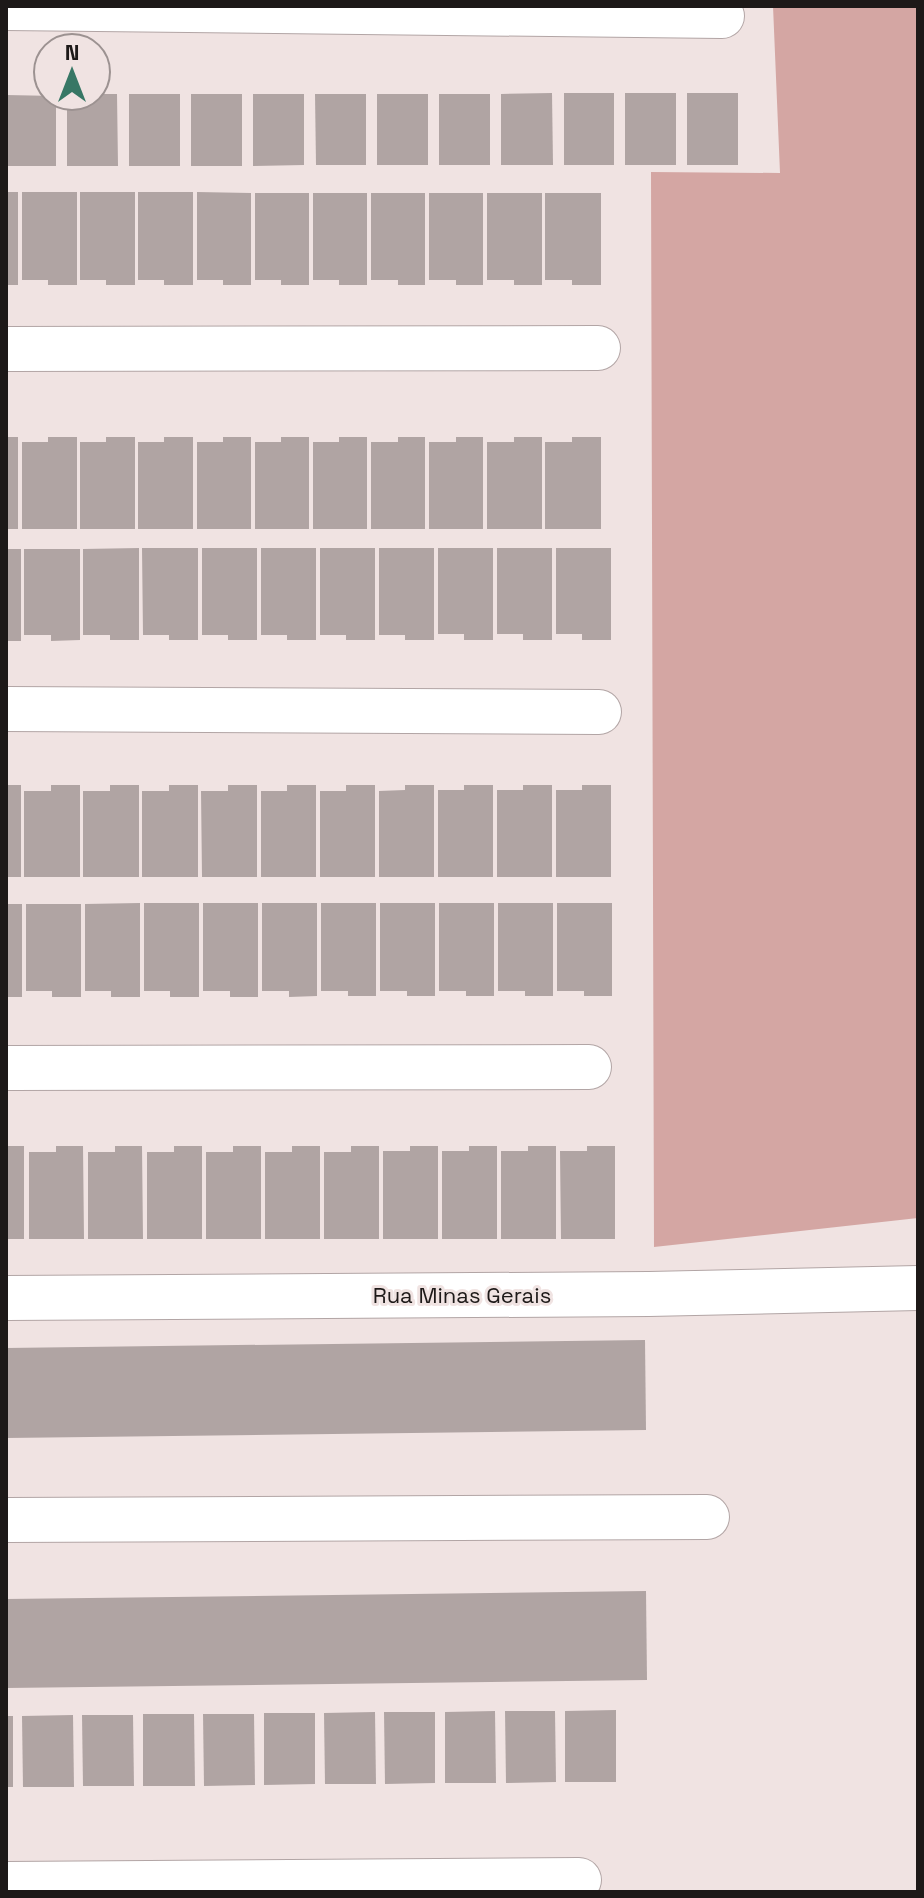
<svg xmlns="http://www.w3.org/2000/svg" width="924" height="1898" viewBox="0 0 924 1898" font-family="'Space Grotesk',sans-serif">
	<rect width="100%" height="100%" fill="#f0e3e2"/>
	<path fill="#d4a6a3" d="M 773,6 L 918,6 L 918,1218 L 654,1247 L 651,172 L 780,173 Z"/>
	<g fill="#b0a4a3">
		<path d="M 552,93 L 553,165 L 501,165 L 501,94 Z"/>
		<rect x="564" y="93" width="50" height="72"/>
		<rect x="625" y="93" width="51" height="72"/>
		<rect x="687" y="93" width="51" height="72"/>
		<path d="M 96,94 L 117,94 L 118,166 L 67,166 L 67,96 L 96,96 Z"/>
		<rect x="129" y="94" width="51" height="72"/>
		<rect x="191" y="94" width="51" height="72"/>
		<path d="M 253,94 L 304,94 L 304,165 L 253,166 Z"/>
		<path d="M 315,94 L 366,94 L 366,165 L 316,165 Z"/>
		<rect x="377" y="94" width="51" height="71"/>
		<rect x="439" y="94" width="51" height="71"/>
		<path d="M 6,95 L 56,96 L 56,166 L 6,166 Z"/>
		<rect x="6" y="192" width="12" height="93"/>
		<path d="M 22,192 L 77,192 L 77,285 L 48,285 L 48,280 L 22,280 Z"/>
		<path d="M 80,192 L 135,192 L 135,285 L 106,285 L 106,280 L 80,280 Z"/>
		<path d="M 138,192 L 193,192 L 193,285 L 164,285 L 164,280 L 138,280 Z"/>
		<path d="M 197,192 L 251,193 L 251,285 L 223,285 L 223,280 L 197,280 Z"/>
		<path d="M 255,193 L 309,193 L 309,285 L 281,285 L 281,280 L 255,280 Z"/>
		<path d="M 313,193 L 367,193 L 367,285 L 339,285 L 339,280 L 313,280 Z"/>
		<path d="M 371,193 L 425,193 L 425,285 L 398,285 L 398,280 L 371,280 Z"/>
		<path d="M 429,193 L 483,193 L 483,285 L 456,285 L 456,280 L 429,280 Z"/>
		<path d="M 487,193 L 542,193 L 542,285 L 514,285 L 514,280 L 487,280 Z"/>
		<path d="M 545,193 L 601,193 L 601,285 L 572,285 L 572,280 L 545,280 Z"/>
		<rect x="6" y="437" width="12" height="92"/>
		<path d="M 48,437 L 77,437 L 77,529 L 22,529 L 22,442 L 48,442 Z"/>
		<path d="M 106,437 L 135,437 L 135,529 L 80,529 L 80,442 L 106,442 Z"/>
		<path d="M 164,437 L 193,437 L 193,529 L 138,529 L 138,442 L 164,442 Z"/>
		<path d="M 223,437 L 251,437 L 251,529 L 197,529 L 197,442 L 223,442 Z"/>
		<path d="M 281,437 L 309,437 L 309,529 L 255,529 L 255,442 L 281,442 Z"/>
		<path d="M 339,437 L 367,437 L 367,529 L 313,529 L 313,442 L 339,442 Z"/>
		<path d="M 398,437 L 425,437 L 425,529 L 371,529 L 371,442 L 398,442 Z"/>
		<path d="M 456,437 L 483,437 L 483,529 L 429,529 L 429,442 L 456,442 Z"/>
		<path d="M 514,437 L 542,437 L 542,529 L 487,529 L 487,442 L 514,442 Z"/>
		<path d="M 572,437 L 601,437 L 601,529 L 545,529 L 545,442 L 572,442 Z"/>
		<path d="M 139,548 L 139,640 L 110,640 L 110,635 L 83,635 L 83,549 Z"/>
		<path d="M 142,548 L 198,548 L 198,640 L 169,640 L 169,635 L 143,635 Z"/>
		<path d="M 202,548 L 257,548 L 257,640 L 228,640 L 228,635 L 202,635 Z"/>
		<path d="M 261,548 L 316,548 L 316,640 L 287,640 L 287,635 L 261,635 Z"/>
		<path d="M 320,548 L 375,548 L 375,640 L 346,640 L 346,635 L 320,635 Z"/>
		<path d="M 379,548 L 434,548 L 434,640 L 405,640 L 405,635 L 379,635 Z"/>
		<path d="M 438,548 L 493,548 L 493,640 L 464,640 L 464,634 L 438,634 Z"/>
		<path d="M 497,548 L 552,548 L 552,640 L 523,640 L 523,634 L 497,634 Z"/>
		<path d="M 556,548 L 611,548 L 611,640 L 582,640 L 582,634 L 556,634 Z"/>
		<rect x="6" y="549" width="15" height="92"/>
		<path d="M 24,549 L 80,549 L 80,640 L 51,641 L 51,635 L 24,635 Z"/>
		<rect x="6" y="785" width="15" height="92"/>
		<path d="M 51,785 L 80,785 L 80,877 L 24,877 L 24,791 L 51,791 Z"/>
		<path d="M 110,785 L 139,785 L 139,877 L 83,877 L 83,791 L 110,791 Z"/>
		<path d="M 169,785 L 198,785 L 198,877 L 142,877 L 142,791 L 169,791 Z"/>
		<path d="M 228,785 L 257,785 L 257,877 L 202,877 L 201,791 L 228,791 Z"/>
		<path d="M 287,785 L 316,785 L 316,877 L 261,877 L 261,791 L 287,791 Z"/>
		<path d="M 346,785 L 375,785 L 375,877 L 320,877 L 320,791 L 346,791 Z"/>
		<path d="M 405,785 L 434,785 L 434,877 L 379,877 L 379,791 L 405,790 Z"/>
		<path d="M 464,785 L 493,785 L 493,877 L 438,877 L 438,790 L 464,790 Z"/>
		<path d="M 523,785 L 552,785 L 552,877 L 497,877 L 497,790 L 523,790 Z"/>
		<path d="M 582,785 L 611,785 L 611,877 L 556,877 L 556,790 L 582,790 Z"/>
		<path d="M 140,903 L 140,997 L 111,997 L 111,991 L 85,991 L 85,904 Z"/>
		<path d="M 144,903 L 199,903 L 199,997 L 170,997 L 170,991 L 144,991 Z"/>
		<path d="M 203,903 L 258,903 L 258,997 L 230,997 L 230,991 L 203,991 Z"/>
		<path d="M 262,903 L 317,903 L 317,996 L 289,997 L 289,991 L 262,991 Z"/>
		<path d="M 321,903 L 376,903 L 376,996 L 348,996 L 348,991 L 321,991 Z"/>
		<path d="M 380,903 L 435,903 L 435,996 L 407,996 L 407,991 L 380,991 Z"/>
		<path d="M 439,903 L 494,903 L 494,996 L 466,996 L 466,991 L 439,991 Z"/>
		<path d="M 498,903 L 553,903 L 553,996 L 525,996 L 525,991 L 498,991 Z"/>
		<path d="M 557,903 L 612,903 L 612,996 L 584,996 L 584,991 L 557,991 Z"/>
		<rect x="6" y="904" width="16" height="93"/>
		<path d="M 26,904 L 81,904 L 81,997 L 52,997 L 52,991 L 26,991 Z"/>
		<rect x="6" y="1146" width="18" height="93"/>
		<path d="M 56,1146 L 83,1146 L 84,1239 L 29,1239 L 29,1152 L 56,1152 Z"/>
		<path d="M 115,1146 L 142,1146 L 143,1239 L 88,1239 L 88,1152 L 115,1152 Z"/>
		<path d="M 174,1146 L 202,1146 L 202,1239 L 147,1239 L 147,1152 L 174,1152 Z"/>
		<path d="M 233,1146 L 261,1146 L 261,1239 L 206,1239 L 206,1152 L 233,1152 Z"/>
		<path d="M 292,1146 L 320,1146 L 320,1239 L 265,1239 L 265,1152 L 292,1152 Z"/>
		<path d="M 351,1146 L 379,1146 L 379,1239 L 324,1239 L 324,1152 L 351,1152 Z"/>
		<path d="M 410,1146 L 438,1146 L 438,1239 L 383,1239 L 383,1151 L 410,1151 Z"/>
		<path d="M 469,1146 L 497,1146 L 497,1239 L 442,1239 L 442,1151 L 469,1151 Z"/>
		<path d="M 528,1146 L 556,1146 L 556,1239 L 501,1239 L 501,1151 L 528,1151 Z"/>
		<path d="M 587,1146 L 615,1146 L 615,1239 L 561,1239 L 560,1151 L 587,1151 Z"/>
		<path d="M 645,1340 L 646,1430 L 6,1438 L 6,1348 Z"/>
		<path d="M 646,1591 L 647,1680 L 6,1688 L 6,1599 Z"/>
		<path d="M 616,1710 L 616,1782 L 565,1782 L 565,1711 Z"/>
		<path d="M 495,1711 L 496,1783 L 445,1783 L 445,1712 Z"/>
		<path d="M 505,1711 L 555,1711 L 556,1782 L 506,1783 Z"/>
		<path d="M 375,1712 L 376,1784 L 325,1784 L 324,1713 Z"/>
		<path d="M 384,1712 L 435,1712 L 435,1783 L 385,1784 Z"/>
		<path d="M 264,1713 L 315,1713 L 315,1784 L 264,1785 Z"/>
		<path d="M 143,1714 L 194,1714 L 195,1786 L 143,1786 Z"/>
		<path d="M 203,1714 L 254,1714 L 255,1785 L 204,1786 Z"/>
		<path d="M 73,1715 L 74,1787 L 23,1787 L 22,1716 Z"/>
		<path d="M 82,1715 L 133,1715 L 134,1786 L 83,1786 Z"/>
		<rect x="6" y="1716" width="7" height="71"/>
	</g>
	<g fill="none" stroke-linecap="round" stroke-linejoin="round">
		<defs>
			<g id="minor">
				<path d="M 6,8 L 722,16"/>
				<path d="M 6,349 L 598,348"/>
				<path d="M 6,709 L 599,712"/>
				<path d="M 6,1068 L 589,1067"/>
				<path d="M 6,1298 L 649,1294 L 918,1288"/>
				<path d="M 6,1520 L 707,1517"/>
				<path d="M 6,1884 L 579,1880"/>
			</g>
		</defs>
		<use href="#minor" stroke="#b2a5a5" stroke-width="46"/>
		<use href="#minor" stroke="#fff" stroke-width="44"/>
	</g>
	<g text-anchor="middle" stroke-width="6" stroke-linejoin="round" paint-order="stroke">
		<g font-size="22" fill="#1d1918" stroke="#f0e3e2">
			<text x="462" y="1303">Rua Minas Gerais</text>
		</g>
	</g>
	<rect width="924" height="1898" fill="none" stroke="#1d1918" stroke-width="16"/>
	<g transform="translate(72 72)"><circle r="38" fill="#f0e3e2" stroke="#9c9291" stroke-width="2"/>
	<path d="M0-6L14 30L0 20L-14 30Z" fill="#377765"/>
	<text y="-12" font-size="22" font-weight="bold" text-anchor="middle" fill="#1d1918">N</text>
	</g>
</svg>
